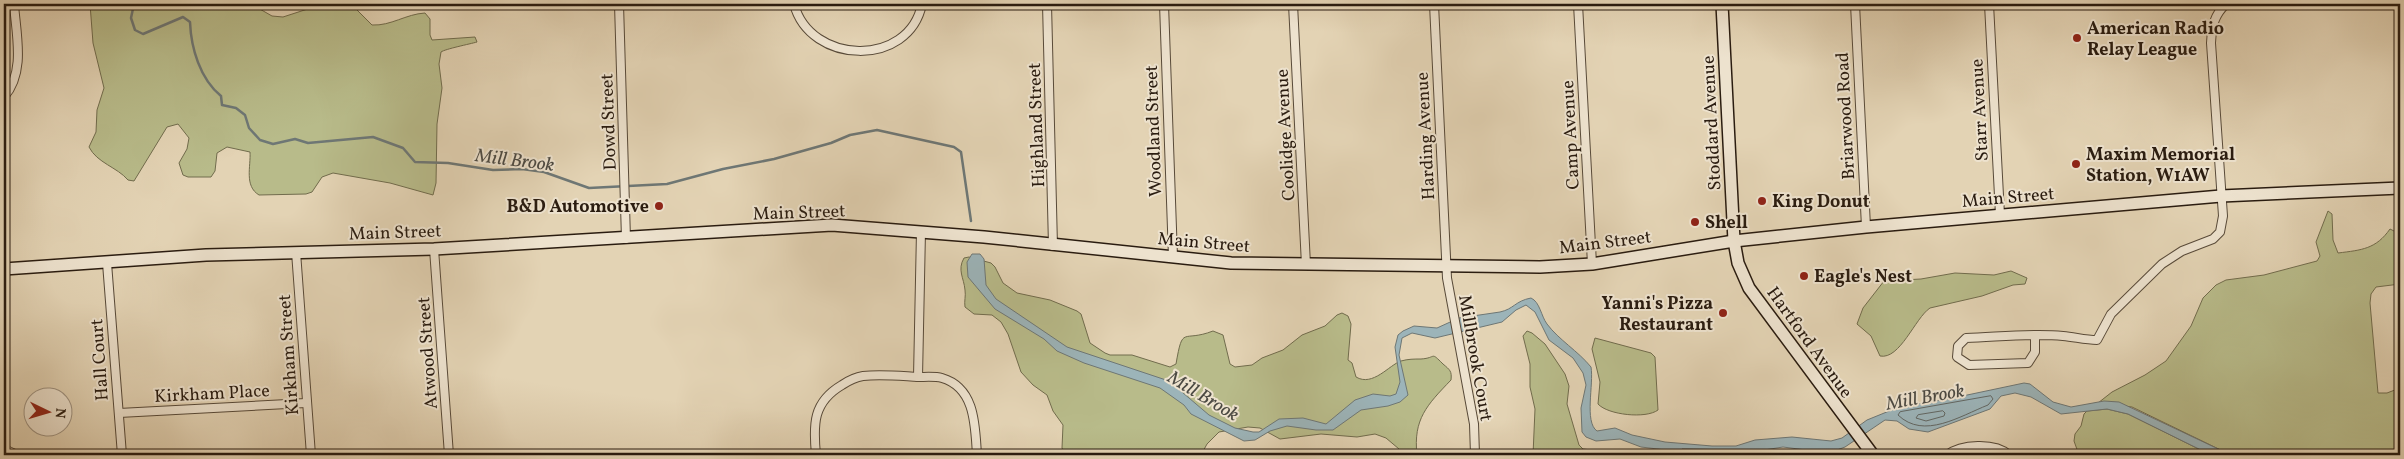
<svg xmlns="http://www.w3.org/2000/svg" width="2404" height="459" viewBox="0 0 2404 459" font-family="Vollkorn,serif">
	<rect width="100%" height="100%" fill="#e3d3b4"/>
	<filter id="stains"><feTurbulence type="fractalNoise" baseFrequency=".004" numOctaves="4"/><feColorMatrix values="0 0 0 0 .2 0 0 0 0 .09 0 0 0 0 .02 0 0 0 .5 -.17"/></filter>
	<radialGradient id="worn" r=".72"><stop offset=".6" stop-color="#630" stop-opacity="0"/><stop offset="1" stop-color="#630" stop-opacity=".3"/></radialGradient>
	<g fill="#b8bb8a" stroke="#716c4d">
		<path d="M 90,4 L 251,4 L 272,16 L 283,17 L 323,4 L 351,4 L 372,25 C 391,26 406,14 425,13 L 430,19 L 430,35 L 432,40 L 475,37 L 477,42 C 470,44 445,49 441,52 L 439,64 L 442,88 L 437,124 L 436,183 L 433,195 L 390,183 L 333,173 L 322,177 L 312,192 L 306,194 L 259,195 C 244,186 251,166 250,152 L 227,147 L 217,153 L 215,171 L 211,177 L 188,177 L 183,175 L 179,163 L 187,149 L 189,138 L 178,124 L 167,127 L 134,181 L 128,180 C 117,167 97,163 89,147 L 96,132 L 97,110 L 104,88 L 93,43 Z"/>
		<path d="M 2328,211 L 2332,214 L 2333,240 L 2338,253 C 2362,250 2376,249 2390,229 L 2400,234 L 2400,284 L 2376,287 L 2371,294 L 2370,303 L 2378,393 L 2387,393 L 2400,388 L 2400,455 L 2231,455 L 2132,407 L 2098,403 L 2112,392 L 2145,375 L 2166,361 L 2191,326 L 2203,298 L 2216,285 L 2226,280 L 2264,275 L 2317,261 L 2320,256 L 2316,242 Z"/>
		<path d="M 969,257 L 991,263 L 995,267 L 1003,283 L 1017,293 L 1050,300 L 1077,311 L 1081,314 L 1090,343 L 1105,353 L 1110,355 L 1132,355 L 1170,367 L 1176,364 C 1183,324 1182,343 1213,331 L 1223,335 L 1230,364 L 1235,367 L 1252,365 L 1262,358 L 1283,350 L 1302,335 L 1325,326 L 1337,315 L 1342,313 L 1348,316 L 1351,324 L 1348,360 L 1352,363 L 1356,377 C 1373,387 1389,365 1401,361 C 1408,359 1414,359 1421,359 C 1437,358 1430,351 1443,364 C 1450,370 1452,371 1451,380 C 1427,405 1413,419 1417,455 L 1399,455 L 1399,449 L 1386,438 L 1375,434 L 1357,437 L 1321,434 L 1280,439 L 1260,428 L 1248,427 L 1219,432 L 1207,444 L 1201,455 L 1065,455 L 1062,448 L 1063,425 L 1053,411 L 1047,395 L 1033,385 L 1021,372 L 1008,334 L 1001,322 L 992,315 L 974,314 L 965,307 C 964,301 966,296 965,290 C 964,278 957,270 964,258 Z"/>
		<path d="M 2011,271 L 2027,278 L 2025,284 L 2013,285 L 1982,296 L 1930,308 C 1915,318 1900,360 1880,356 L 1871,336 L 1857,324 L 1863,308 L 1884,281 L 1921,279 L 1955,273 L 1994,275 Z"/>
		<path d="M 1527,331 L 1532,333 L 1545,344 L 1565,374 L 1569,386 L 1567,404 L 1579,445 L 1583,449 L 1634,455 L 1533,455 L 1535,409 L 1530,387 L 1530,364 L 1523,336 Z"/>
		<path d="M 1595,338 L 1651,353 L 1655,357 L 1658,410 C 1646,419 1608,415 1598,404 L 1600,382 L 1592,349 Z"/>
		<path d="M 2107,409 L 2128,414 L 2211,455 L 2079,455 L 2074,441 L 2075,434 L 2081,426 L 2084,414 L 2087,411 Z"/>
	</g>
	<path fill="#9cb4b9" stroke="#6e7775" d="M 972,254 L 980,254 L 984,259 L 986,285 L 996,299 L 1067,347 L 1169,381 L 1209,415 L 1235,428 L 1253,432 L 1259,432 L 1279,419 L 1303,418 L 1326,424 L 1355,400 L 1373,394 L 1390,396 L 1396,394 L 1400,382 L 1395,347 L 1398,335 L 1403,331 L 1414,326 L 1437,328 L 1459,318 L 1500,312 C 1514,309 1515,301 1531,298 C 1540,302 1541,316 1547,324 C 1559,340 1578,351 1591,367 C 1594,384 1584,422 1597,431 L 1615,428 L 1632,435 L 1665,442 L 1712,446 L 1736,446 L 1755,440 L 1792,437 L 1831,441 L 1842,438 L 1867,420 L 1899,407 L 1953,398 L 2024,383 L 2030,384 L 2053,402 L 2071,407 L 2104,401 L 2119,402 L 2231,455 L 2211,455 L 2128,414 L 2107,409 L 2061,414 L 2031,397 L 2015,393 L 2001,396 L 1990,409 L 1928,432 L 1909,429 L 1897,421 L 1885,420 L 1845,447 L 1829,453 L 1783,447 L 1733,455 L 1707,455 L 1641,447 L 1620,439 L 1596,441 L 1586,437 L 1582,432 L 1581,408 L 1586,385 L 1583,373 L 1573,358 L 1549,340 L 1535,312 L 1526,305 L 1516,310 L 1502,322 L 1435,338 L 1412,333 L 1402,338 L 1399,355 L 1408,395 L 1400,402 L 1388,406 L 1361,410 L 1333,430 L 1316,430 L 1287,426 L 1270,431 L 1255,440 L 1244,441 L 1191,414 L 1184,405 L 1160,388 L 1084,363 L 1057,351 L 1044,339 L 995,309 L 968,277 L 967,262 Z"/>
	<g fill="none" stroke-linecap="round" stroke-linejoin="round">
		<g stroke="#636864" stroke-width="1">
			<path d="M 1991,396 L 1993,399 L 1988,405 C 1960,416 1924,440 1898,415 L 1900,412 Z"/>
			<path d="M 1943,411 L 1945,413 L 1944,416 L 1926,421 L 1916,418 L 1918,415 Z"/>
			<path d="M 1680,455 L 1682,449 L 1740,450 L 1742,455"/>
		</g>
		<path stroke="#6e7775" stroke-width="2.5" d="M 134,4 L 131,18 L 135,30 L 143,34 L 183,17 L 190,22 C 191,48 200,79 221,96 L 222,105 L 236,108 L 245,115 L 249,128 L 260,140 L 273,144 L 295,139 L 308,143 L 373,137 L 403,148 L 415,162 L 448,163 L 493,170 L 522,169 L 544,172 L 589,188 L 667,184 L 723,169 L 774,159 L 831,143 L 850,135 L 877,130 L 954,147 L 961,152 L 971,221"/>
		<defs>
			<g id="street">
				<path d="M 619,4 L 626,239"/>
				<path d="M 794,4 C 810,65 909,68 922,4"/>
				<path d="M 1047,4 L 1053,246"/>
				<path d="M 1164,4 L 1173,257"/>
				<path d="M 1293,4 L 1306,265"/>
				<path d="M 1434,4 L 1447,278 L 1474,424 L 1475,455"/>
				<path d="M 1578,4 L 1592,264"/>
				<path d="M 1855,4 L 1866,227"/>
				<path d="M 1989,4 L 2000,215"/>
				<path d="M 4,97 C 26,72 16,34 14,4"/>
				<path d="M 921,231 L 918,377 C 925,377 935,376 942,378 C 976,388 975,427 977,455"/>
				<path d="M 434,249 L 449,455"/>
				<path d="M 296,252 L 311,455"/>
				<path d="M 107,263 L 122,455"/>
				<path d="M 2035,336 L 2035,352 L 2028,363 L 1969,365 L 1957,357 L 1958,346 L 1966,338 C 1998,337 2031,333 2063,336 C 2075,337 2085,340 2097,340 L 2111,314 L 2162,264 L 2182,251 L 2213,239 L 2220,232 L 2223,216 L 2211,43 C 2212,26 2214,15 2226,4"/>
				<path d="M 119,413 L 306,403"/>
				<path d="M 4,449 L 17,455"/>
				<path d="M 816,455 C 813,424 813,402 842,385 C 848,381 856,377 863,376 C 881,374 900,376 918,377"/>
				<path d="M 1947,455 C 1961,444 1995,442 2009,455"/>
			</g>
			<g id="secondary">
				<path d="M 1722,4 L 1734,241 L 1738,263 L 1749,288 L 1873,455"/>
				<path d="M 4,269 L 206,255 L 434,249 L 832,225 L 984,237 L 1231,263 L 1540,267 L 1592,264 L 1734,241 L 1866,227 L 2221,196 L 2400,188"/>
			</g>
		</defs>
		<use href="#street" stroke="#584a39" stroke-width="10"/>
		<use href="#secondary" stroke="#2a1c10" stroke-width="14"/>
		<use href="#street" stroke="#ede2ce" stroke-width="8"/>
		<use href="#secondary" stroke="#ede2ce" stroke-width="11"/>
	</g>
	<g fill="#8f2418" stroke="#ede2ce" stroke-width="2">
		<circle cx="2077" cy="38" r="5"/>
		<circle cx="2076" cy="164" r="5"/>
		<circle cx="1762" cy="201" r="5"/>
		<circle cx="659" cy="206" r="5"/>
		<circle cx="1695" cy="222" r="5"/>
		<circle cx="1804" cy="276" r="5"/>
		<circle cx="1723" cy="313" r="5"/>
	</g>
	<g text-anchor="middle" stroke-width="4" stroke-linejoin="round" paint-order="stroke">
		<g font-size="18" font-weight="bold" fill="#2a1c10" stroke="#ede2ce" text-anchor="start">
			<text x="2087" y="34">American Radio<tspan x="2087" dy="21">Relay League</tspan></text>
			<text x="2086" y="160">Maxim Memorial<tspan x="2086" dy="21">Station, W1AW</tspan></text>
			<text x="1772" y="207">King Donut</text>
			<text x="649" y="212" text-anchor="end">B&amp;D Automotive</text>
			<text x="1705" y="228">Shell</text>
			<text x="1814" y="282">Eagle's Nest</text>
			<text x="1713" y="309" text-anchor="end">Yanni's Pizza<tspan x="1713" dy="21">Restaurant</tspan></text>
		</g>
		<g font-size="18" fill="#2a1c10" stroke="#ede2ce">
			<text transform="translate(1979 110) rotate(-93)" y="6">Starr Avenue</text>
			<text transform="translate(1845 116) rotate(-93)" y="6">Briarwood Road</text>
			<text transform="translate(608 122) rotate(-92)" y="6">Dowd Street</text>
			<text transform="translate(1711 123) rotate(-93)" y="6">Stoddard Avenue</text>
			<text transform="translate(1036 125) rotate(-92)" y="6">Highland Street</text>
			<text transform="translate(1153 131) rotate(-92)" y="6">Woodland Street</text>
			<text transform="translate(1285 135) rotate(-93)" y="6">Coolidge Avenue</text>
			<text transform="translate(1570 135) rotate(-93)" y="6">Camp Avenue</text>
			<text transform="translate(1425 136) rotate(-93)" y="6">Harding Avenue</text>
			<text transform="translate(2008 197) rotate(-5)" y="6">Main Street</text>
			<text transform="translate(799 212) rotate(-2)" y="6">Main Street</text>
			<text transform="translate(395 232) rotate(-2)" y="6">Main Street</text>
			<text transform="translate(1204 242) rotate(5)" y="6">Main Street</text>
			<text transform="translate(1605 242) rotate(-7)" y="6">Main Street</text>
			<text transform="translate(1810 342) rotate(54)" y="6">Hartford Avenue</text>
			<text transform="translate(427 353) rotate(-94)" y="6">Atwood Street</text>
			<text transform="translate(288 355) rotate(-94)" y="6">Kirkham Street</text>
			<text transform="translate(1476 358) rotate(80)" y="6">Millbrook Court</text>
			<text transform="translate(99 360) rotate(-94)" y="6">Hall Court</text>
			<text transform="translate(212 393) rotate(-3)" y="6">Kirkham Place</text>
		</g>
		<g font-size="19" font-style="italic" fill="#4c4a43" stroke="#ede2ce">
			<text transform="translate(515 159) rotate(7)" y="7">Mill Brook</text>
			<text transform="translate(1204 395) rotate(31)" y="7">Mill Brook</text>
			<text transform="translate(1925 396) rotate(-10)" y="7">Mill Brook</text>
		</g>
	</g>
	<rect width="2404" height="459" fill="none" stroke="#e3d3b4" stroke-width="20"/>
	<rect x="5" y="5" width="2394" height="449" fill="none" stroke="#2a1c10" stroke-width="2.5"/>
	<rect x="10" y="10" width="2384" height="439" fill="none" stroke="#2a1c10"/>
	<g transform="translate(48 412) rotate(95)"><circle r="24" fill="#ede2ce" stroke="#9f9382"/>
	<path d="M0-4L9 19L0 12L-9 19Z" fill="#8f2418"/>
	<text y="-8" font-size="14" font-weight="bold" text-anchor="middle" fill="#2a1c10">N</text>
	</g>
	<rect width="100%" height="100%" filter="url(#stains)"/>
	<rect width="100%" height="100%" fill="url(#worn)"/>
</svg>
